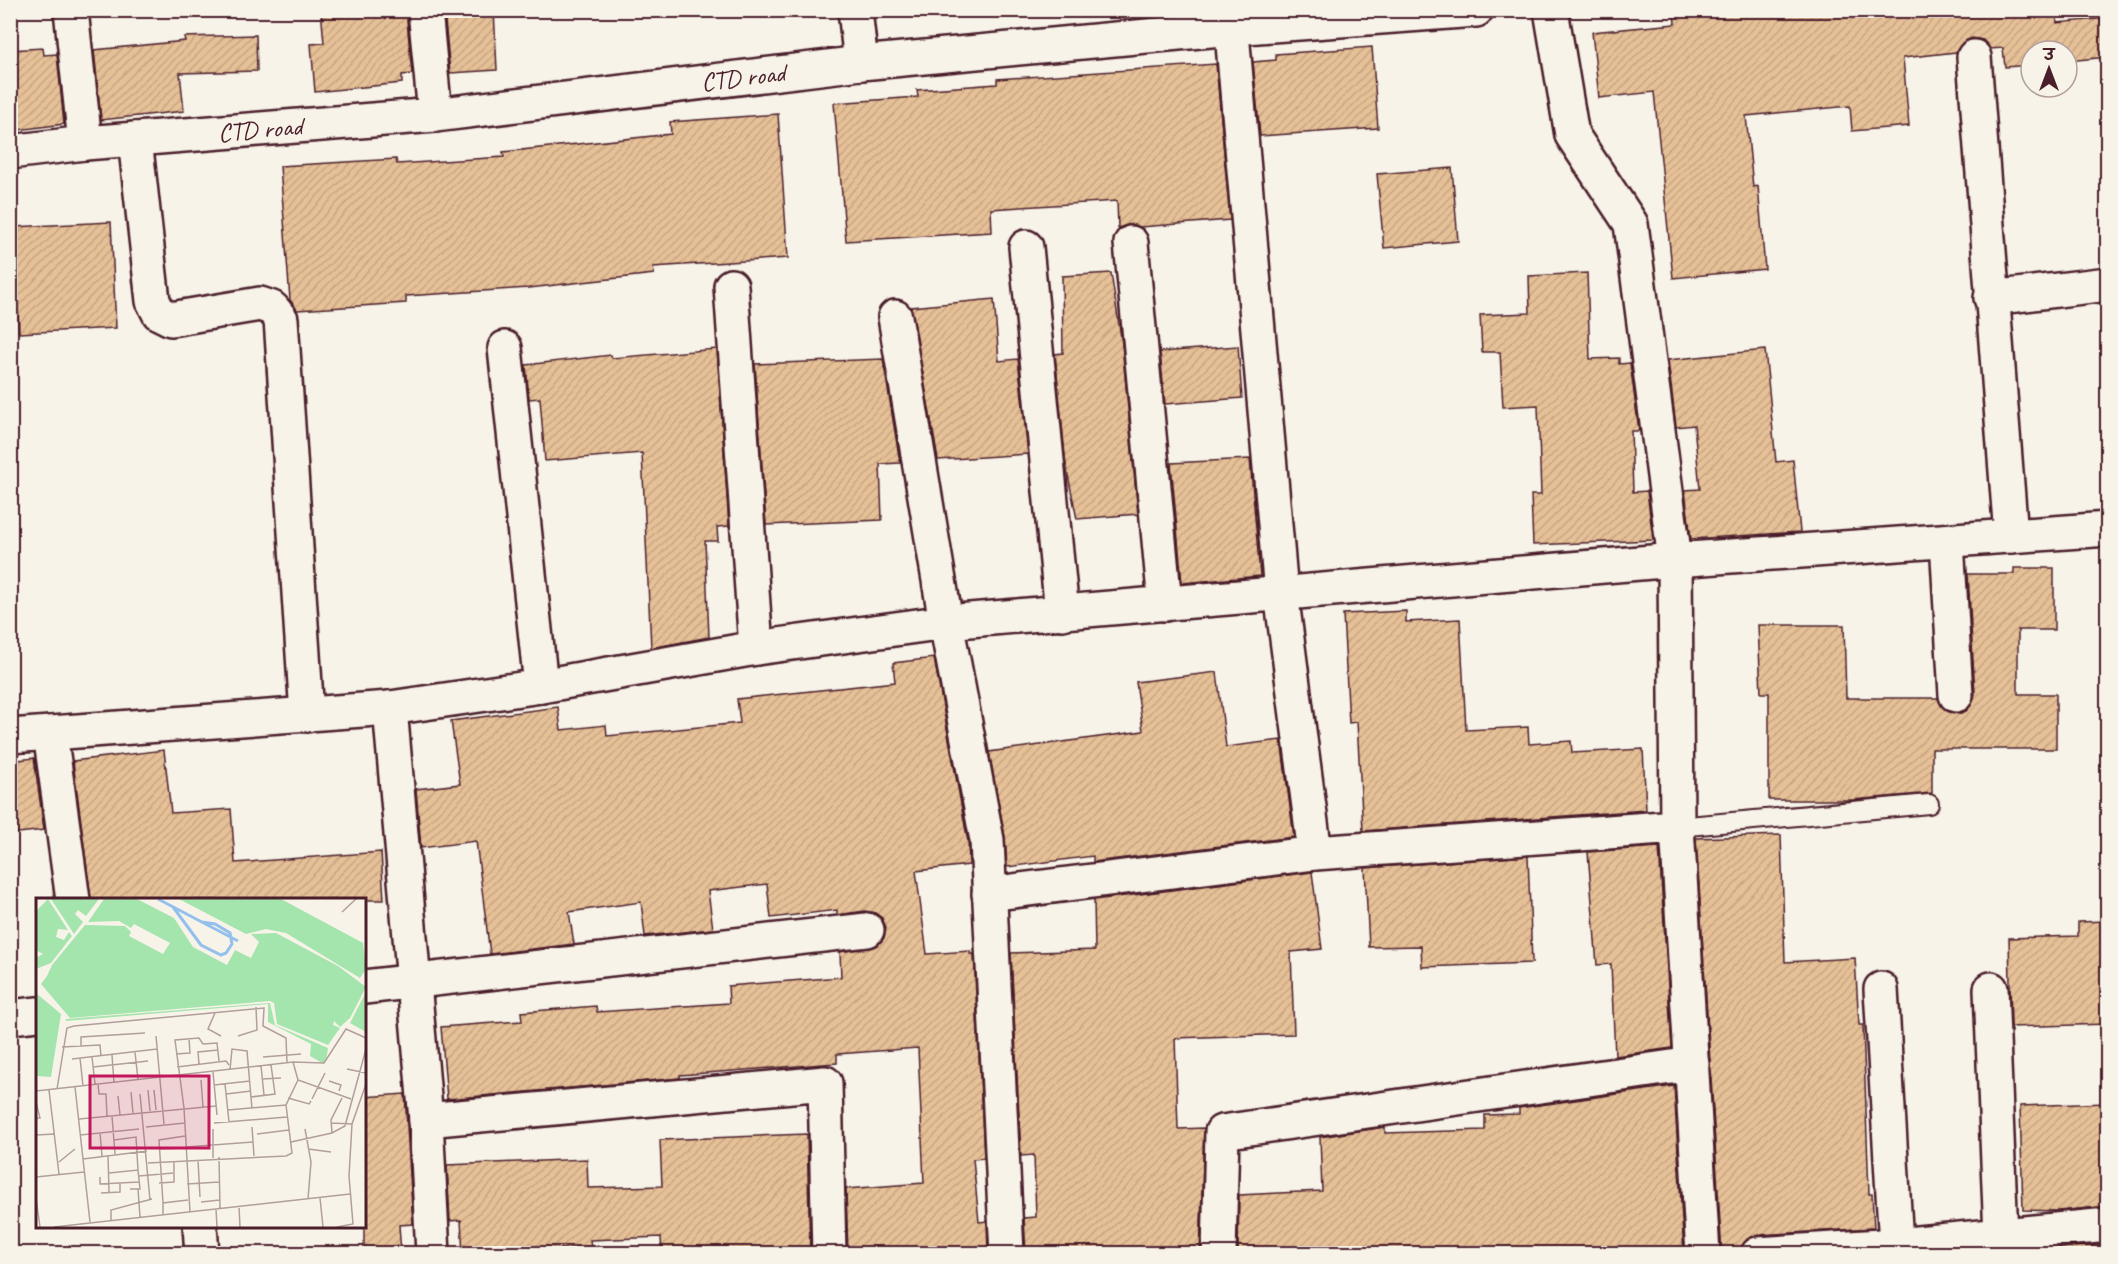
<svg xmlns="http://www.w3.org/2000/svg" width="2118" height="1264" viewBox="0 0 2118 1264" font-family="Caveat,'Playpen Sans Deva',sans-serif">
	<defs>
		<pattern id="building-hatch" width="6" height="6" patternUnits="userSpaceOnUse" patternTransform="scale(1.5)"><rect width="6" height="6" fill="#e6c097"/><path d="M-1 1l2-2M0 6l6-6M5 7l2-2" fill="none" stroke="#c7a582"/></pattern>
	</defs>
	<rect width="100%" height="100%" fill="#f7f3e8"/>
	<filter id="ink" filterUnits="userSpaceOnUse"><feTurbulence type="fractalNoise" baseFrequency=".0167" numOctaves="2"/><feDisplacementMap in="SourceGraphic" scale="12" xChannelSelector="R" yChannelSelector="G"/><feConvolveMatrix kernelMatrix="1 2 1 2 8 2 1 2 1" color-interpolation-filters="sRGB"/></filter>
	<g filter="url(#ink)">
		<g fill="url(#building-hatch)" stroke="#4a1f2b" stroke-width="1.5">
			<path d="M 321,10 L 406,10 L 412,74 L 402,75 L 402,83 L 315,92 L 311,44 L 324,43 Z"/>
			<path d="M 444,10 L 494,10 L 497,70 L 450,73 Z"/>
			<path d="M 1674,10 L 1753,10 L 1753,14 L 1792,10 L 2056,10 L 2057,23 L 2108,18 L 2108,57 L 2067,61 L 2067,51 L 2031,51 L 2031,65 L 2005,67 L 2003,48 L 1990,49 L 1983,40 L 1972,38 L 1963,42 L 1956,52 L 1903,58 L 1909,126 L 1852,131 L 1850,106 L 1746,116 L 1753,187 L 1758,186 L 1765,269 L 1673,278 L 1654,92 L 1599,98 L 1592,32 L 1675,24 Z"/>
			<path d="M 256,35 L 257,71 L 180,73 L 184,111 L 101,120 L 94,50 L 185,41 L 184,37 Z"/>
			<path d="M 1372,47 L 1378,128 L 1260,136 L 1253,62 L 1276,60 L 1276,54 Z"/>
			<path d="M 43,48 L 44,55 L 57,54 L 64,124 L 10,131 L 10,50 Z"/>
			<path d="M 1216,64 L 1230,220 L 1140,227 L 1130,224 L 1118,228 L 1117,201 L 991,209 L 992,232 L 846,241 L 834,103 L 918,97 L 917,90 L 997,84 L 997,79 Z"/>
			<path d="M 778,114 L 788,258 L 653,267 L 654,274 L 529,288 L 406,296 L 406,303 L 297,310 L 290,300 L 280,166 L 396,159 L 397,164 L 504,157 L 503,152 L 671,134 L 670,122 Z"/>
			<path d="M 1452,168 L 1458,241 L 1384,248 L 1377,174 Z"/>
			<path d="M 111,222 L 116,328 L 19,333 L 14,227 Z"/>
			<path d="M 1111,273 L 1122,344 L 1138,514 L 1077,519 L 1066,466 L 1055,354 L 1063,353 L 1062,276 Z"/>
			<path d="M 1587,273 L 1590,359 L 1619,358 L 1619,364 L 1630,363 L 1639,431 L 1631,431 L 1633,492 L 1647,491 L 1653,540 L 1533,545 L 1531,495 L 1541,495 L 1538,405 L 1503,407 L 1500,352 L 1482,352 L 1480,315 L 1530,313 L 1529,276 Z"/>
			<path d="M 994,299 L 999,361 L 1018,359 L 1028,454 L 938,460 L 911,307 Z"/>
			<path d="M 1238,346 L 1242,398 L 1165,404 L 1160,352 Z"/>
			<path d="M 717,349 L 729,526 L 717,527 L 718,541 L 705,541 L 709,637 L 651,648 L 642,453 L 545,461 L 540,398 L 529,399 L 526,365 L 611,355 L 612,358 Z"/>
			<path d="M 1765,350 L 1776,462 L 1793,460 L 1800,532 L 1691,539 L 1685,490 L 1700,489 L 1694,425 L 1676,427 L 1668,360 Z"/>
			<path d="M 883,359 L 900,463 L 880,464 L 882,520 L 766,525 L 755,364 Z"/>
			<path d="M 1250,459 L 1260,576 L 1182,583 L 1171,463 Z"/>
			<path d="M 2014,568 L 2054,568 L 2054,630 L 2018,630 L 2018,694 L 2056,694 L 2056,749 L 1932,749 L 1932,793 L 1852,800 L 1769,800 L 1769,693 L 1761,693 L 1758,625 L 1844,625 L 1846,698 L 1938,698 L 1947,711 L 1958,714 L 1966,711 L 1972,704 L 1975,694 L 1968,574 L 2014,574 Z"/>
			<path d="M 1406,611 L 1406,622 L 1460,619 L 1466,730 L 1528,727 L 1529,744 L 1571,741 L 1572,753 L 1643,749 L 1646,810 L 1363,831 L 1357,722 L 1349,723 L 1343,614 Z"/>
			<path d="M 934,658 L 968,842 L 969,865 L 916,871 L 927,954 L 970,951 L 970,954 L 974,954 L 984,1158 L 973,1159 L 979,1222 L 987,1221 L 988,1254 L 848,1254 L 846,1189 L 924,1183 L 918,1048 L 837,1054 L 837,1063 L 680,1075 L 680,1078 L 447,1099 L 441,1027 L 522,1021 L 521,1012 L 596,1006 L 597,1012 L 729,1003 L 728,986 L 841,977 L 840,952 L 878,945 L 884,938 L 886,928 L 882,918 L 875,913 L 865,911 L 837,915 L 837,910 L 771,918 L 767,884 L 708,891 L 713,929 L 645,936 L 641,902 L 569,912 L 574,944 L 490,954 L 476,841 L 421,848 L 416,789 L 460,784 L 451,721 L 558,707 L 561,730 L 606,725 L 607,736 L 740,723 L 737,699 L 895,682 L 893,663 Z"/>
			<path d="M 1217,672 L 1226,747 L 1281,740 L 1294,837 L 1093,862 L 1093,856 L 1007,867 L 1005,837 L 989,752 L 1143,731 L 1136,682 Z"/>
			<path d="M 164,750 L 171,813 L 231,809 L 235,863 L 381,852 L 384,900 L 91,900 L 73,761 Z"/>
			<path d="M 34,758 L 44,830 L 10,834 L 10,761 Z"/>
			<path d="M 1781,835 L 1785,962 L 1855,958 L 1859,1025 L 1863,1025 L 1869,1194 L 1872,1194 L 1874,1228 L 1757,1235 L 1747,1239 L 1740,1253 L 1722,1254 L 1696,838 Z"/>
			<path d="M 1659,847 L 1672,1048 L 1615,1056 L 1611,964 L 1597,965 L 1588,852 Z"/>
			<path d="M 1528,856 L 1532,963 L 1422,967 L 1421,946 L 1369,947 L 1365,868 Z"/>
			<path d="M 1312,872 L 1322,949 L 1291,952 L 1294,1034 L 1175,1038 L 1178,1129 L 1204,1128 L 1200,1254 L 1026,1254 L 1024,1218 L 1036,1217 L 1034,1155 L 1021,1156 L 1011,953 L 1095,950 L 1094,900 Z"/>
			<path d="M 2108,921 L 2108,1024 L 2011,1027 L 2009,938 L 2078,936 L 2078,922 Z"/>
			<path d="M 1674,1086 L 1684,1254 L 1238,1254 L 1239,1195 L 1322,1191 L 1320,1137 L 1385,1127 L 1385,1133 L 1485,1130 L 1485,1115 L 1519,1114 L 1519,1108 Z"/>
			<path d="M 405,1094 L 413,1224 L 399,1225 L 401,1254 L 364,1254 L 364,1097 Z"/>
			<path d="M 2108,1103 L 2108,1206 L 2058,1211 L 2023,1210 L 2020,1106 Z"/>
			<path d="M 807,1134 L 810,1254 L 662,1254 L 661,1237 L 590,1240 L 591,1247 L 519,1251 L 520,1254 L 463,1254 L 461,1220 L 450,1221 L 447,1165 L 587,1159 L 588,1188 L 662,1186 L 660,1140 Z"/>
			<path d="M 2108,1244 L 2108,1254 L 2060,1254 L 2060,1248 Z"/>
		</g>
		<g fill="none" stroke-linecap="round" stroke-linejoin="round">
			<defs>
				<path id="lane" d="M 1677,827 L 1929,804"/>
				<g id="street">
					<path d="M 71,10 L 85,143"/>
					<path d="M 425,10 L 435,115"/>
					<path d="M 855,10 L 861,63"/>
					<path d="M 1230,10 L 1281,593 L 1315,853"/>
					<path d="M 1551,10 L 1572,135 L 1631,224 L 1675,560 L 1677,827 L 1703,1254"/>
					<path d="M 1974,57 L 2011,536"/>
					<path d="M 135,139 L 153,301 L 159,313 L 171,319 L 260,304 L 272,308 L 281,319 L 307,715"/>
					<path d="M 10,152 L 85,143 L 435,115 L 861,63 L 1232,28 L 1476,10"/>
					<path d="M 1131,243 L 1165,604"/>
					<path d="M 1026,247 L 1062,613"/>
					<path d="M 731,286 L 756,648"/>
					<path d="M 1991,298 L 2108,284"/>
					<path d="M 895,317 L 946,622 L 987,840 L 1007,1254"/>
					<path d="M 505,348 L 541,686"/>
					<path d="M 1947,541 L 1956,695"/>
					<path d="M 390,708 L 426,1120 L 433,1254"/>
					<path d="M 50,733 L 73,900"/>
					<path d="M 10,736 L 390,708 L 541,686 L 756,648 L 946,622 L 1675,560 L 2108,529"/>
					<path d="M 989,894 L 1315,853 L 1677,827"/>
					<path d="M 364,987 L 867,930"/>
					<path d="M 1881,989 L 1896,1245"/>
					<path d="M 1991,989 L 2001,1236"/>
					<path d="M 10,1017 L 38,1014"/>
					<path d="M 426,1120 L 825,1083 L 829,1254"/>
					<path d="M 200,1226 L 202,1254"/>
					<path d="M 1219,1254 L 1222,1132 L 1692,1064"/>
					<path d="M 1758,1254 L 1896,1245 L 2108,1225"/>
				</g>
			</defs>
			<use href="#lane" stroke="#4a1f2b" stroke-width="22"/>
			<use href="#street" stroke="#4a1f2b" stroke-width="38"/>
			<use href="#lane" stroke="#f7f3e8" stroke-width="18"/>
			<use href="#street" stroke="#f7f3e8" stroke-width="33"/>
		</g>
	</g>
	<g text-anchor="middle" stroke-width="4.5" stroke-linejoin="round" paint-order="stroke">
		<g font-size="26" fill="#4a1f2b" stroke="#f7f3e8">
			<text transform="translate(743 77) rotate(-7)" y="9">CTD road</text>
			<text transform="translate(260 129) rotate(-5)" y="9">CTD road</text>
		</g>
	</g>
	<g transform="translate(36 898)">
		<rect width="330" height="330" fill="#f7f3e8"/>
		<path d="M 12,1 L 32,32 L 22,31 L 20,39 L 28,42 L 33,34 L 36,38 L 15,65 L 0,71 L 0,60 L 7,56 L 0,52 L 0,13 ZM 15,1 L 63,1 L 50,18 L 42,12 L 39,16 L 47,24 L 38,36 ZM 68,1 L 101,1 L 138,20 L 157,49 L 191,67 L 199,52 L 215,60 L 223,44 L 215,36 L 240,35 L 302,68 L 330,89 L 314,120 L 304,129 L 298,123 L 297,127 L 304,130 L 292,147 L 241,126 L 238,105 L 234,103 L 34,120 L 5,86 L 11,78 L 17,82 L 11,78 L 16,67 L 49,27 L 89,28 L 95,34 L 93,38 L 127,56 L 134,45 L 98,26 L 95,30 L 83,23 L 52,24 ZM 143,1 L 245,1 L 327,45 L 330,71 L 324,80 L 250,35 L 230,31 L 210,36 ZM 330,94 L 330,134 L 314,125 ZM 0,95 L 25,116 L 15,179 L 0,178 ZM 234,105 L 239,127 L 292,150 L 290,163 L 286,165 L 274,158 L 275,146 L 232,124 L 232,106 L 30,123 L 30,121 Z" fill="#a4e4ad"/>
		<path fill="none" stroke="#93c0ed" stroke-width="3" d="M 122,1 L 202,43M 137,9 L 165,47 L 185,57 L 190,55 L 196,46 L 194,35 L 179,26 L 166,24"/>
		<path fill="none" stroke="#b29e9c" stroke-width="1.5" d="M 306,14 L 320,1M 179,115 L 172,131 L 185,138M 120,138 L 128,226M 202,138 L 221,132 L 220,109M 45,148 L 45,139 L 109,135M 26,149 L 64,147 L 65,158M 99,154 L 102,182M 140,156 L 154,155 L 153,141M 76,157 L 78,185M 56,159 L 59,186M 227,159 L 265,156M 44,160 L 47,188M 36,161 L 121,151M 257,164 L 262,182 L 315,201M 163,166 L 162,154 L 182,152M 225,168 L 228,197M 57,169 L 112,163M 141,169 L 190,163 L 193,167M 311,171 L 330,175M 194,172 L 196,151 L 211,153 L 216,211M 177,174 L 181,217M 226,181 L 245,180M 165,182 L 167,209M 293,183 L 305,187 L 303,193M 62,186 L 63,196 L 70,196 L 71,219M 189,186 L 193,224M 178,187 L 214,183M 39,189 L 54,324M 21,191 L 31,130 L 38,128 L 228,110 L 227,128 L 250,140 L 251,165M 13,192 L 23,276M 112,192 L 114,213M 118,192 L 120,212M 0,193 L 257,164 L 288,165 L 310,131 L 330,140M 95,194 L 97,215M 104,196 L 114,302M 190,196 L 215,193M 82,198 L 84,217M 215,199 L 239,196 L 235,167M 252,200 L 273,206 L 275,203M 276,201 L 289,175M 0,204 L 4,220 L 0,220M 192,212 L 250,207M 76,218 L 79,256M 43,221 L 180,208M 178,225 L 251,219M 295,225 L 316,226M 110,229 L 149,225M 216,229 L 218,258M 177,231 L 177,260M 269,231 L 275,264 L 272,301M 64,235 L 66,258M 296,235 L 295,222 L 306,200M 221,236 L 253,232M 0,237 L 19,236M 44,237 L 103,231M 78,242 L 100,239 L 102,272M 255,244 L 296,235 L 309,228 L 330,151M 150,249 L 217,244M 123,251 L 150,250M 272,251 L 295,254M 72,257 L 73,294M 183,259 L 184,310M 47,261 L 111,253M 162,262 L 164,299M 23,264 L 39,251M 112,265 L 250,258 L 256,255 L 250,207 L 262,182M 73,275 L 102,272 L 104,291 L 94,291M 103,278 L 137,275M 0,279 L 48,274M 64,279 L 64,286 L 103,284M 123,285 L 138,284 L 138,263M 151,286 L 183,284M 102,291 L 104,319M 65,295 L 84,294 L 84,285M 0,300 L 4,329M 284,300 L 287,329M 165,304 L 184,302M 127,305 L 123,242 L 149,238M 203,308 L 204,329M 180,311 L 181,329M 154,314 L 148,210 L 139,142 L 163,140 L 167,146 L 181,145 L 183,163M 127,317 L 127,305 L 152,302M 75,322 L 75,312 L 116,301M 18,329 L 314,296M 301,329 L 317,326 L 313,278 L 316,226 L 330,186"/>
		<path fill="#c2185b" fill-opacity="0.15" stroke="#c2185b" stroke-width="3" d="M 54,178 L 173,178 L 173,250 L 54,250 Z"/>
		<rect width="330" height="330" fill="none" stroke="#4a1f2b" stroke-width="3"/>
	</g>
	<rect width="2118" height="1264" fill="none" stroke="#f7f3e8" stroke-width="36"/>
	<rect x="18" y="18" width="2082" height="1228" fill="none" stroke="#4a1f2b" stroke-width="2" filter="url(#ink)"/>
	<g transform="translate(2049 69)"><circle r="28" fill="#f7f3e8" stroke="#b29e9c" stroke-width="1.5"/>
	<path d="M0-4.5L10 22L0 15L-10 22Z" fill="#4a1f2b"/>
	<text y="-9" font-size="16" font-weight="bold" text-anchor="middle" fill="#4a1f2b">उ</text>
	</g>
</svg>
